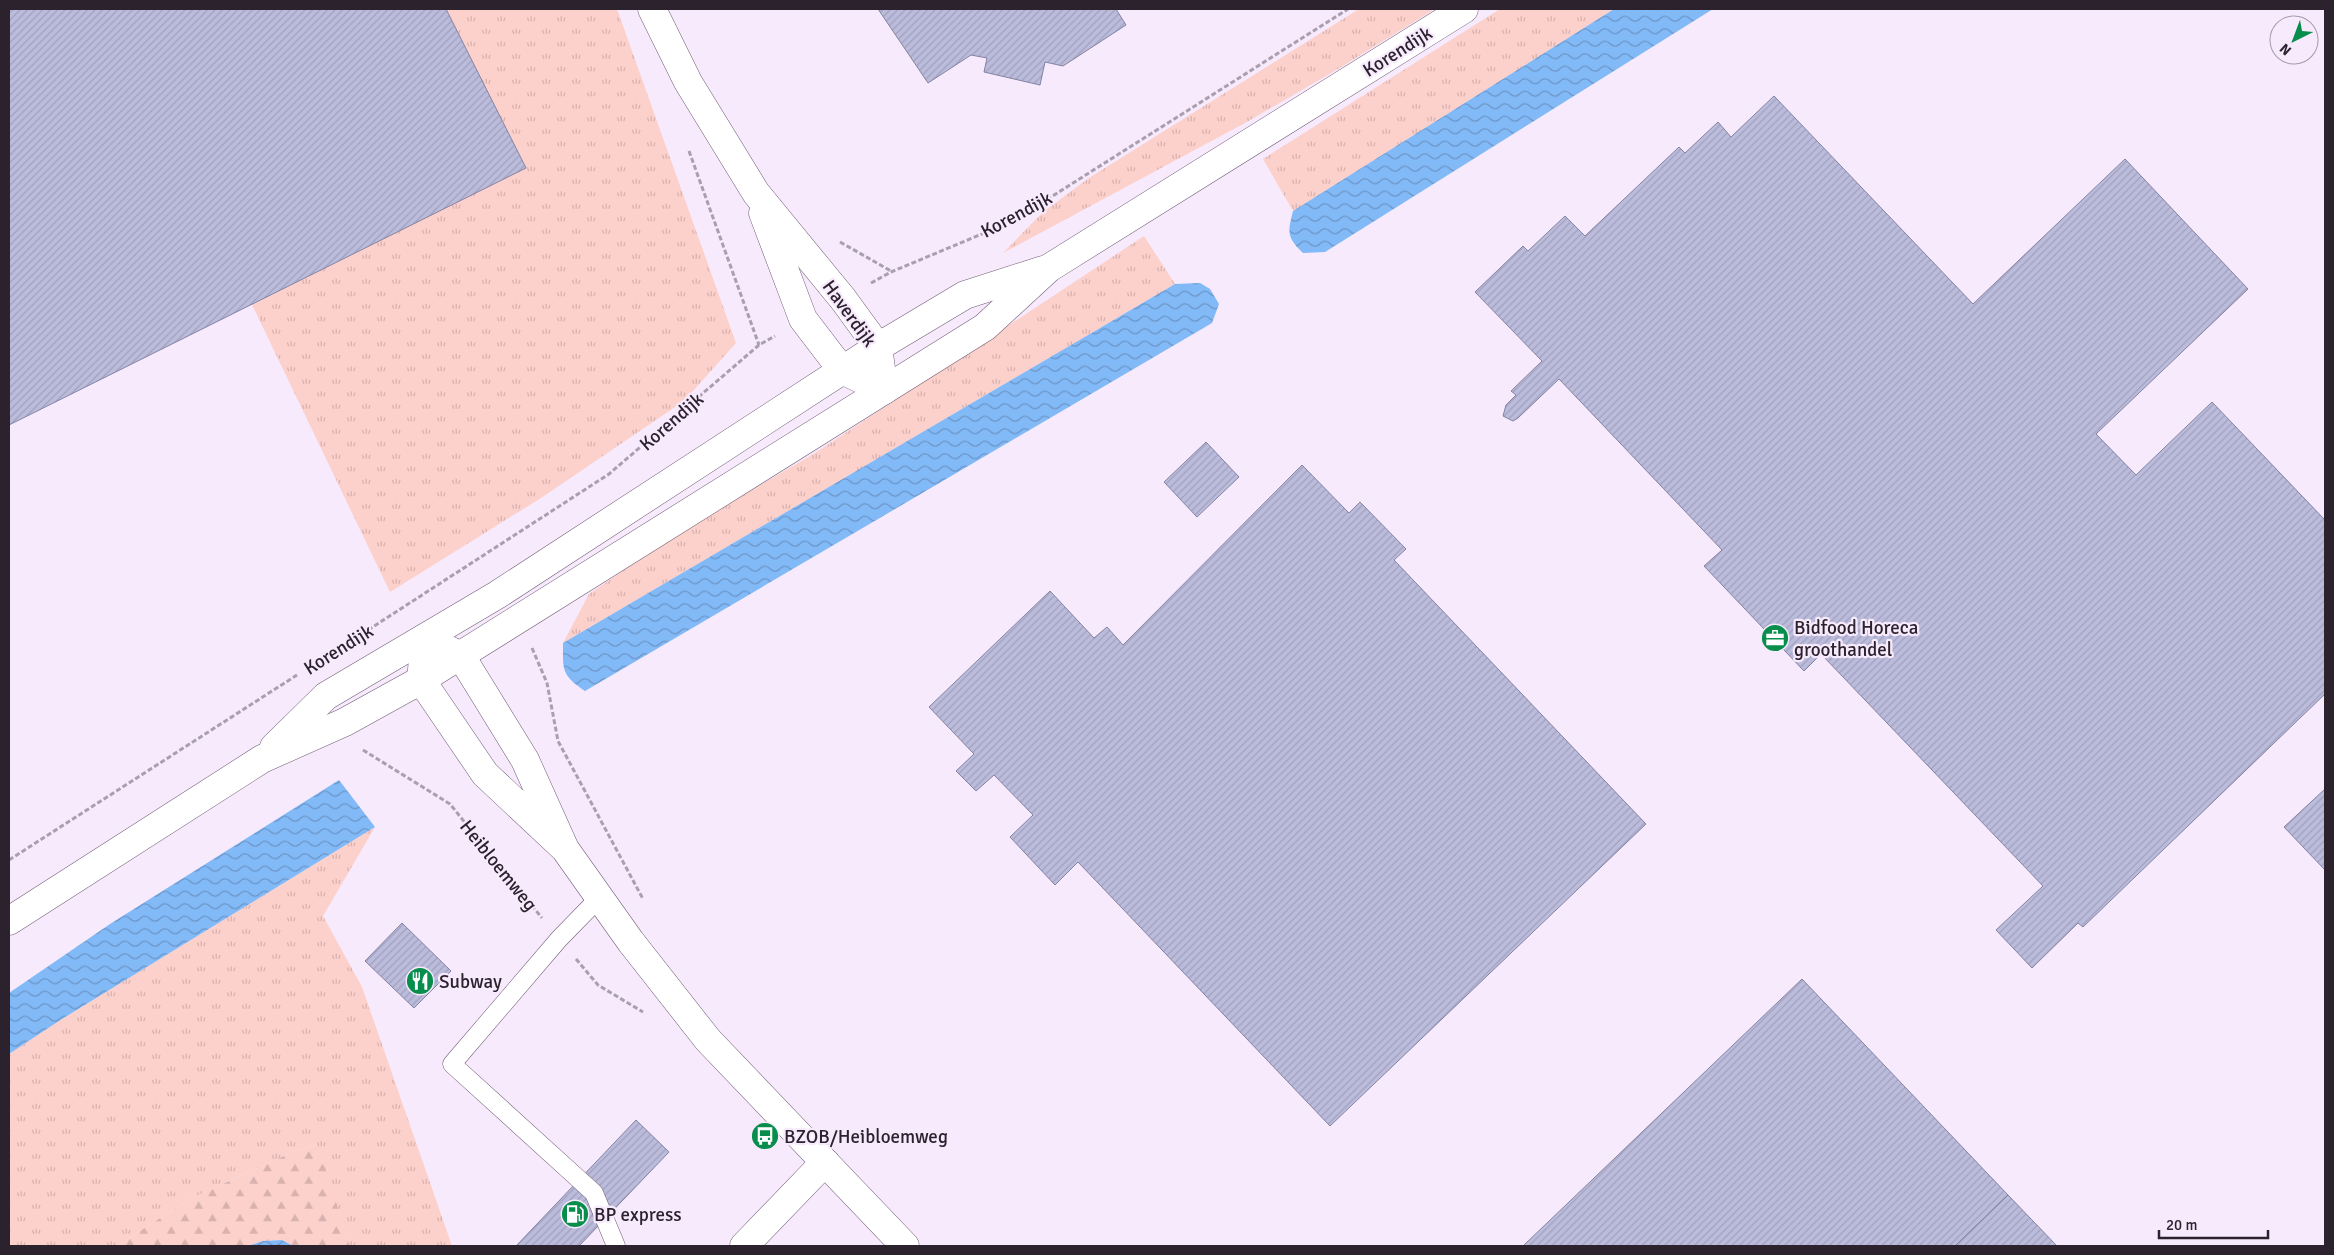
<svg xmlns="http://www.w3.org/2000/svg" width="2334" height="1255" viewBox="0 0 2334 1255" font-family="Signika,sans-serif">
	<defs>
		<pattern id="grass-tufts" width="24" height="20" patternUnits="userSpaceOnUse" patternTransform="scale(1.25)"><rect width="24" height="20" fill="#fcd0cb"/><path d="M3 7l-1-3M5 7V3M7 7l1-3M15 17l-1-3M17 17v-4M19 17l1-3" fill="none" stroke="#d8b2af"/></pattern>
		<pattern id="forest-firs" width="22" height="20" patternUnits="userSpaceOnUse" patternTransform="scale(1.25)"><rect width="22" height="20" fill="#fcd0cb"/><path d="M5 1l3.5 6h-7zM16 11l3.5 6h-7z" fill="#d8b2af"/></pattern>
		<pattern id="water-waves" width="16" height="10" patternUnits="userSpaceOnUse" patternTransform="scale(1.25)"><rect width="16" height="10" fill="#82b9f7"/><path d="M0 5q4-4 8 0t8 0" fill="none" stroke="#6b96c8"/></pattern>
		<pattern id="building-hatch" width="6" height="6" patternUnits="userSpaceOnUse" patternTransform="scale(1.25)"><rect width="6" height="6" fill="#bbbbdc"/><path d="M-1 1l2-2M0 6l6-6M5 7l2-2" fill="none" stroke="#a1a0bd"/></pattern>
	</defs>
	<rect width="100%" height="100%" fill="#f7eafc"/>
	<g fill="url(#grass-tufts)">
		<path d="M 110,9 L 617,9 L 736,343 L 684,401 L 541,498 L 390,592 Z"/>
		<path d="M 1359,9 L 1435,9 L 1333,72 L 1245,123 L 1003,253 L 1043,212 L 1089,178 Z"/>
		<path d="M 1500,9 L 1614,9 L 1293,211 L 1263,159 Z"/>
		<path d="M 1144,236 L 1175,284 L 563,643 L 589,594 L 678,533 L 815,453 Z"/>
		<path d="M 375,827 L 323,916 L 362,987 L 452,1246 L 350,1246 L 317,1145 L 297,1150 L 188,1200 L 117,1246 L 9,1246 L 9,1054 L 62,1019 Z"/>
	</g>
	<path fill="url(#forest-firs)" d="M 318,1145 L 350,1246 L 293,1246 L 282,1240 L 263,1241 L 248,1246 L 117,1246 L 188,1200 L 297,1150 Z"/>
	<g fill="url(#water-waves)">
		<path d="M 1614,9 L 1713,9 L 1325,252 L 1303,253 C 1286,237 1288,232 1293,211 Z"/>
		<path d="M 1200,283 L 1210,289 L 1219,304 L 1212,323 L 585,691 C 561,675 563,670 563,643 L 1175,284 Z"/>
		<path d="M 339,780 L 375,827 L 62,1019 L 9,1054 L 9,993 L 110,924 Z"/>
		<path d="M 282,1240 L 293,1246 L 248,1246 L 263,1241 Z"/>
	</g>
	<g fill="url(#building-hatch)" stroke="#8383a2">
		<path d="M 9,9 L 446,9 L 526,168 L 9,425 Z"/>
		<path d="M 878,9 L 1116,9 L 1126,25 L 1063,66 L 1045,62 L 1040,85 L 984,72 L 987,58 L 971,55 L 928,83 Z"/>
		<path d="M 1774,96 L 1973,304 L 2125,159 L 2248,289 L 2096,434 L 2136,475 L 2212,402 L 2325,520 L 2325,694 L 2083,927 L 2078,923 L 2032,968 L 1996,930 L 2043,886 L 1821,654 L 1804,671 L 1704,566 L 1722,550 L 1559,379 L 1518,418 L 1513,421 L 1503,416 L 1506,405 L 1516,395 L 1511,391 L 1542,361 L 1475,292 L 1523,246 L 1528,251 L 1565,216 L 1585,236 L 1679,147 L 1685,153 L 1718,122 L 1731,137 Z"/>
		<path d="M 1206,442 L 1239,477 L 1197,517 L 1164,482 Z"/>
		<path d="M 1302,465 L 1349,513 L 1360,502 L 1406,549 L 1394,560 L 1646,824 L 1330,1126 L 1078,862 L 1055,885 L 1010,837 L 1033,815 L 994,775 L 976,791 L 956,771 L 974,754 L 929,707 L 1050,591 L 1094,638 L 1107,627 L 1123,645 Z"/>
		<path d="M 2325,789 L 2325,870 L 2284,827 Z"/>
		<path d="M 402,923 L 451,971 L 414,1008 L 365,961 Z"/>
		<path d="M 1802,979 L 2008,1195 L 1955,1246 L 1523,1246 Z"/>
		<path d="M 636,1120 L 669,1152 L 579,1246 L 516,1246 Z"/>
		<path d="M 2008,1195 L 2057,1246 L 1955,1246 Z"/>
	</g>
	<g fill="none" stroke-linecap="round" stroke-linejoin="round">
		<defs>
			<path id="service" d="M 599,898 L 559,939 L 452,1064 L 594,1193 L 616,1246"/>
			<g id="minor">
				<path d="M 652,9 L 688,82 L 756,193 L 843,299 L 878,347 L 884,390"/>
				<path d="M 763,213 L 803,319 L 842,370 L 884,390"/>
				<path d="M 565,849 L 485,774 L 421,680 L 425,638 L 461,656 L 525,760 L 565,849 L 631,942 L 708,1040 L 905,1246"/>
				<path d="M 744,1246 L 825,1162"/>
			</g>
			<g id="tertiary">
				<path d="M 274,747 L 326,696 L 497,595 L 878,347 L 965,295 L 1043,270"/>
				<path d="M 9,921 L 262,759 L 345,722 L 421,680 L 985,327 L 1049,268 L 1464,9"/>
			</g>
		</defs>
		<use href="#service" stroke="#715d76" stroke-width="19"/>
		<use href="#minor" stroke="#715d76" stroke-width="29"/>
		<use href="#tertiary" stroke="#715d76" stroke-width="29"/>
		<g stroke="#aa9fae" stroke-width="3" stroke-dasharray="5 2.5" stroke-linecap="butt">
			<path d="M 689,151 L 759,345"/>
			<path d="M 840,242 L 891,271"/>
			<path d="M 871,283 L 891,272 L 1013,221 L 1348,9"/>
			<path d="M 368,630 L 609,474 L 759,345 L 775,336"/>
			<path d="M 532,648 L 547,683 L 558,741 L 643,899"/>
			<path d="M 363,750 L 450,804 L 542,918"/>
			<path d="M 9,860 L 297,675"/>
			<path d="M 576,959 L 598,985 L 643,1012"/>
		</g>
		<use href="#service" stroke="#fff" stroke-width="18"/>
		<use href="#minor" stroke="#fff" stroke-width="28"/>
		<use href="#tertiary" stroke="#fff" stroke-width="28"/>
	</g>
	<defs>
		<symbol id="office-disc" viewBox="-11 -11 22 22"><circle r="9.5" fill="#088e4c" stroke="#f7eafc"/><path d="M-6-3h4V-5.5h4V-3h4V5H-6ZM-1-4.5V-3h2v-1.5ZM-6 0V1H6V0Z" fill="#fff"/></symbol>
		<symbol id="restaurant-disc" viewBox="-11 -11 22 22"><circle r="9.5" fill="#088e4c" stroke="#f7eafc"/><path d="M-5-6h1v4h1v-4h1v4h1v-4h1v5L-1.5 .5V6h-2V.5L-5-1ZM5-6V6H3V1.5H1.5Q1.5-4 5-6Z" fill="#fff"/></symbol>
		<symbol id="bus-disc" viewBox="-11 -11 22 22"><circle r="9.5" fill="#088e4c" stroke="#f7eafc"/><path d="M-5-6H5V4H4V6H2V4H-2V6H-4V4H-5ZM-3.5-4V0h7V-4ZM-3.5 1.2v1.5H-2V1.2ZM2 1.2v1.5H3.5V1.2Z" fill="#fff"/></symbol>
		<symbol id="fuel-disc" viewBox="-11 -11 22 22"><circle r="9.5" fill="#088e4c" stroke="#f7eafc"/><path d="M-5.5-6h7V0h2V4h1.3V-2.5L3-4.5l.8-.8L6-3V5H2.5V1h-1V6h-7ZM-4.2-4.7v3.2H.2V-4.7Z" fill="#fff"/></symbol>
	</defs>
	<g fill-rule="evenodd">
		<use href="#office-disc" x="1759" y="622" width="32" height="32"/>
		<use href="#restaurant-disc" x="404" y="965" width="32" height="32"/>
		<use href="#bus-disc" x="749" y="1120" width="32" height="32"/>
		<use href="#fuel-disc" x="559" y="1198" width="32" height="32"/>
	</g>
	<g text-anchor="middle" stroke-width="4.5" stroke-linejoin="round" paint-order="stroke">
		<g font-size="19" fill="#2b222d" stroke="#f7eafc">
			<text transform="translate(1397 51) rotate(-32)" y="7">Korendijk</text>
			<text transform="translate(1016 214) rotate(-28)" y="7">Korendijk</text>
			<text transform="translate(850 313) rotate(54)" y="7">Haverdijk</text>
			<text transform="translate(671 421) rotate(-41)" y="7">Korendijk</text>
			<text transform="translate(338 649) rotate(-32)" y="7">Korendijk</text>
			<text transform="translate(499 865) rotate(51)" y="7">Heibloemweg</text>
		</g>
		<g font-size="19" fill="#2b222d" stroke="#f7eafc" text-anchor="start">
			<text x="1794" y="634">Bidfood Horeca<tspan x="1794" dy="22">groothandel</tspan></text>
			<text x="439" y="988">Subway</text>
			<text x="784" y="1143">BZOB/Heibloemweg</text>
			<text x="594" y="1221">BP express</text>
		</g>
	</g>
	<rect width="2334" height="1255" fill="none" stroke="#2b222d" stroke-width="20"/>
	<g transform="translate(2294 40) rotate(222)"><circle r="24" fill="#f7eafc" stroke="#a59aa9"/>
	<path d="M0-4L9 19L0 12L-9 19Z" fill="#088e4c"/>
	<text y="-8" font-size="14" font-weight="bold" text-anchor="middle" fill="#2b222d">N</text>
	</g>
	<path d="M2159 1230v8h109v-8" fill="none" stroke="#2b222d" stroke-width="2.5"/>
	<text x="2166" y="1230" font-size="15" fill="#2b222d" stroke="#f7eafc" stroke-width="4" paint-order="stroke">20 m</text>
</svg>
